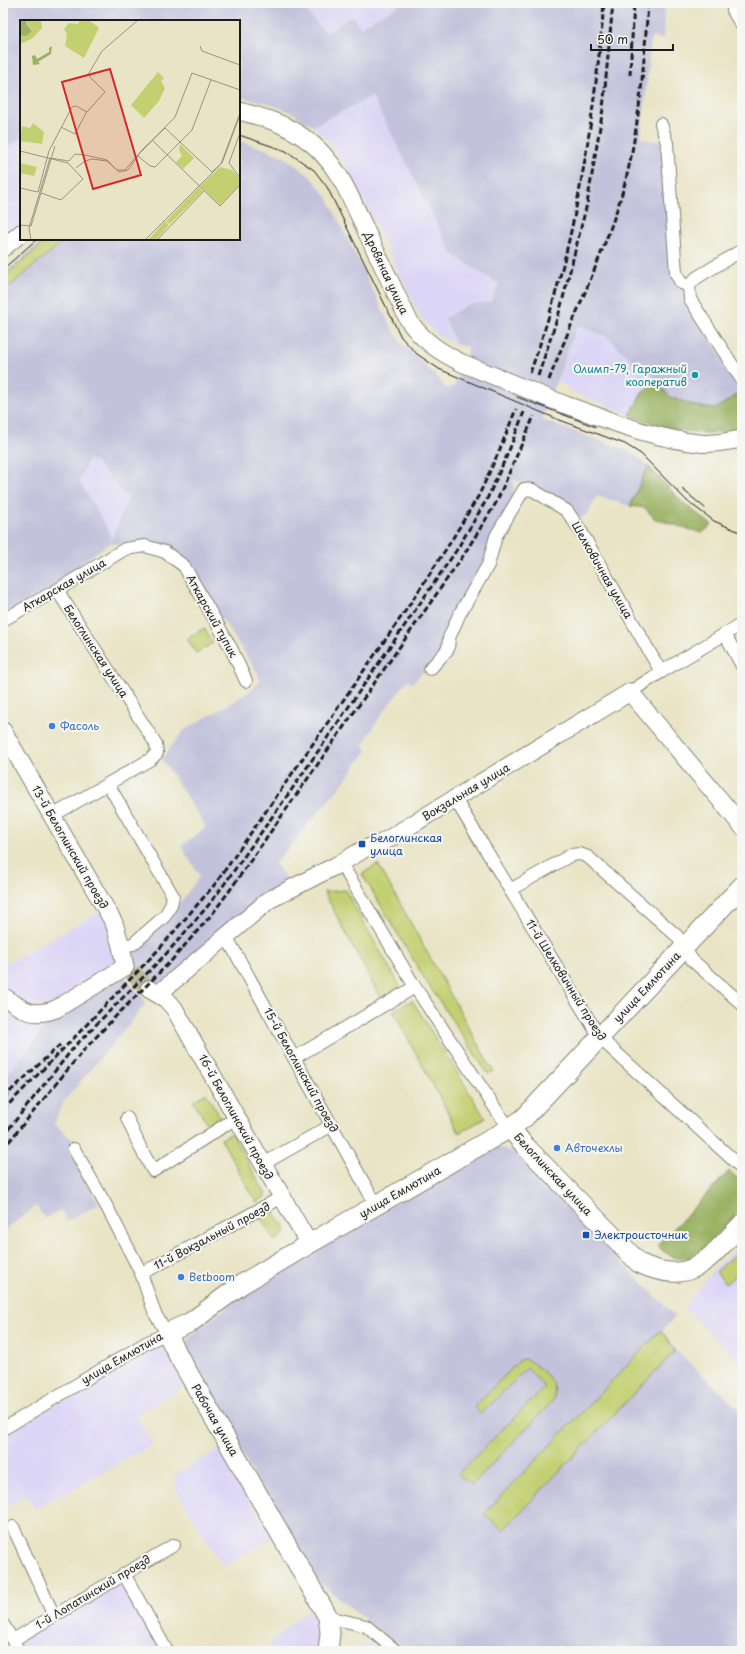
<svg xmlns="http://www.w3.org/2000/svg" width="745" height="1654" viewBox="0 0 745 1654" font-family="'Playpen Sans',sans-serif">
	<rect width="100%" height="100%" fill="#f6f6f2"/>
	<filter id="ink" filterUnits="userSpaceOnUse"><feTurbulence type="fractalNoise" baseFrequency=".025" numOctaves="2"/><feDisplacementMap in="SourceGraphic" scale="8" xChannelSelector="R" yChannelSelector="G"/><feConvolveMatrix kernelMatrix="1 2 1 2 8 2 1 2 1" color-interpolation-filters="sRGB"/></filter>
	<filter id="wash" filterUnits="userSpaceOnUse"><feTurbulence type="fractalNoise" baseFrequency=".012" numOctaves="4" result="noise"/><feDisplacementMap in="SourceGraphic" scale="16" xChannelSelector="R" yChannelSelector="G"/><feGaussianBlur stdDeviation="0.9" result="paint"/><feColorMatrix in="noise" values="0 0 0 0 0 0 0 0 0 0 0 0 0 0 0 0 0 1.4 0 .05"/><feComposite in="paint" operator="in"/></filter>
	<g filter="url(#wash)">
		<rect width="100%" height="100%" fill="#e9e4c5"/>
		<g fill="#dcd6f6">
			<path d="M 312,3 L 403,3 L 360,27 L 352,16 L 326,33 L 305,10 Z"/>
			<path d="M 372,96 L 453,255 L 499,284 L 491,302 L 467,305 L 445,318 L 456,345 L 439,336 L 429,327 L 422,318 L 416,308 L 349,170 L 331,144 L 313,126 Z"/>
			<path d="M 21,139 L 21,223 L 3,238 L 3,150 Z"/>
			<path d="M 577,326 L 606,336 L 635,363 L 639,359 L 657,382 L 642,393 L 630,415 L 568,390 L 569,387 L 557,383 Z"/>
			<path d="M 88,460 L 94,460 L 128,498 L 111,543 L 78,481 Z"/>
			<path d="M 101,911 L 109,925 L 118,963 L 55,1004 L 40,1007 L 21,1001 L 3,988 L 3,965 Z"/>
			<path d="M 3,1004 L 20,1016 L 30,1021 L 40,1022 L 45,1025 L 15,1067 L 3,1078 Z"/>
			<path d="M 742,1243 L 742,1365 L 684,1307 L 713,1270 Z"/>
			<path d="M 149,1347 L 158,1347 L 164,1351 L 185,1385 L 136,1415 L 153,1444 L 63,1495 L 62,1493 L 35,1509 L 27,1495 L 3,1509 L 3,1436 Z"/>
			<path d="M 221,1448 L 272,1538 L 223,1566 L 175,1488 L 177,1485 L 173,1476 Z"/>
			<path d="M 118,1574 L 166,1651 L 26,1651 L 16,1635 Z"/>
			<path d="M 310,1608 L 315,1619 L 318,1632 L 316,1651 L 264,1651 L 280,1633 Z"/>
			<path d="M 368,1644 L 381,1651 L 351,1651 L 359,1646 Z"/>
		</g>
		<g fill="#c2c2dc" fill-rule="evenodd">
			<path d="M 3,3 L 312,3 L 305,10 L 326,33 L 352,16 L 360,27 L 403,3 L 665,3 L 663,39 L 651,38 L 641,139 L 665,142 L 677,288 L 682,288 L 688,304 L 742,389 L 742,392 L 715,409 L 696,406 L 670,397 L 639,359 L 635,363 L 606,336 L 577,326 L 542,420 L 629,451 L 648,466 L 630,506 L 597,496 L 587,514 L 578,520 L 534,487 L 513,479 L 514,496 L 485,563 L 450,617 L 451,625 L 445,647 L 412,684 L 408,680 L 381,715 L 363,745 L 367,750 L 340,787 L 275,863 L 288,882 L 165,982 L 155,984 L 135,967 L 132,955 L 134,949 L 167,920 L 200,876 L 181,846 L 206,827 L 162,759 L 183,731 L 236,700 L 255,687 L 260,680 L 258,674 L 225,623 L 206,601 L 186,560 L 128,545 L 111,543 L 81,562 L 79,568 L 74,575 L 3,615 L 3,274 L 44,239 L 239,239 L 239,141 L 259,147 L 283,156 L 310,176 L 327,197 L 389,323 L 400,341 L 437,377 L 446,388 L 454,387 L 469,347 L 456,345 L 445,318 L 467,305 L 491,302 L 499,284 L 453,255 L 372,96 L 313,126 L 291,112 L 265,102 L 239,97 L 239,21 L 21,21 L 21,139 L 3,150 ZM 88,460 L 94,460 L 128,498 L 111,541 L 110,533 L 79,481 Z"/>
			<path d="M 123,977 L 126,978 L 144,999 L 145,1005 L 64,1101 L 54,1124 L 80,1146 L 71,1154 L 99,1204 L 67,1221 L 61,1210 L 45,1218 L 36,1206 L 3,1232 L 3,1078 L 15,1067 L 45,1026 L 40,1022 L 57,1014 Z"/>
			<path d="M 498,1147 L 515,1153 L 675,1316 L 662,1331 L 678,1352 L 742,1412 L 742,1651 L 404,1651 L 319,1582 L 305,1567 L 187,1356 L 187,1343 L 191,1335 L 250,1289 L 486,1149 Z"/>
		</g>
		<g fill="#c3d072" stroke="#707647">
			<path d="M 48,239 L 66,239 L 3,292 L 3,277 Z"/>
			<path d="M 204,628 L 213,643 L 196,653 L 187,639 Z"/>
			<path d="M 378,864 L 493,1071 L 488,1074 L 426,981 L 362,874 Z"/>
			<path d="M 345,890 L 400,986 L 381,999 L 324,892 Z"/>
			<path d="M 412,1000 L 485,1118 L 459,1133 L 393,1011 Z"/>
			<path d="M 206,1093 L 220,1117 L 208,1125 L 193,1101 Z"/>
			<path d="M 230,1134 L 233,1136 L 265,1193 L 265,1197 L 256,1202 L 221,1139 Z"/>
			<path d="M 273,1209 L 286,1230 L 285,1234 L 274,1241 L 260,1217 Z"/>
			<path d="M 742,1248 L 742,1269 L 726,1284 L 716,1272 Z"/>
			<path d="M 661,1330 L 675,1351 L 503,1530 L 484,1514 Z"/>
			<path d="M 525,1359 C 536,1364 559,1381 554,1396 C 554,1399 551,1402 549,1405 L 472,1485 L 458,1474 L 545,1387 L 527,1368 L 481,1414 L 474,1407 L 520,1360 Z"/>
		</g>
		<g fill="#9ab264" stroke="#5b6740">
			<path d="M 657,382 L 670,397 L 696,406 L 715,409 L 742,392 L 742,428 C 704,440 665,428 630,415 L 642,393 Z"/>
			<path d="M 648,466 L 683,503 L 712,525 L 702,533 L 655,519 L 645,508 L 630,506 Z"/>
			<path d="M 729,1171 L 742,1182 L 742,1207 C 730,1220 704,1254 687,1258 C 675,1261 665,1253 657,1246 Z"/>
		</g>
	</g>
	<g filter="url(#ink)">
		<g fill="none" stroke-linecap="round" stroke-linejoin="round">
			<path stroke="#c0bca3" stroke-width="17" stroke-dasharray="17 8" stroke-linecap="butt" d="M 132,972 L 149,989"/>
			<defs>
				<g id="street">
					<path d="M 733,3 L 733,11 L 742,26"/>
					<path d="M 661,124 L 667,143 L 676,273 L 681,283 L 689,286 L 690,299 L 742,380"/>
					<path d="M 689,286 L 696,278 L 742,250"/>
					<path d="M 3,620 L 57,590 L 125,549 L 145,546 L 165,552 L 184,566 L 231,648 L 246,681"/>
					<path d="M 725,634 L 742,666"/>
					<path d="M 430,669 L 448,649 L 449,638 L 459,615 L 488,565 L 496,536 L 524,489 L 533,490 L 567,511 L 580,530 L 661,672"/>
					<path d="M 630,692 L 661,672 L 742,624"/>
					<path d="M 108,784 L 173,896 L 171,905 L 165,916 L 133,944 L 121,946"/>
					<path d="M 455,799 L 600,1038 L 742,1168"/>
					<path d="M 52,816 L 151,759 L 157,753 L 156,744 L 57,590"/>
					<path d="M 341,863 L 415,987 L 499,1114 L 510,1128"/>
					<path d="M 510,890 L 571,855 L 580,854 L 588,857 L 677,936 L 692,960 L 742,1004"/>
					<path d="M 226,936 L 376,1205"/>
					<path d="M 294,1058 L 415,987"/>
					<path d="M 127,1118 L 140,1147 L 153,1171 L 236,1118"/>
					<path d="M 263,1164 L 332,1125"/>
					<path d="M 141,1273 L 156,1266 L 282,1197"/>
					<path d="M 3,1429 L 146,1343 L 167,1333 L 155,1314 L 141,1273 L 108,1209 L 74,1149"/>
					<path d="M 13,1527 L 54,1616"/>
					<path d="M 124,1574 L 167,1651"/>
					<path d="M 328,1617 L 366,1626 L 396,1651"/>
					<path d="M 3,1624 L 19,1651"/>
					<path d="M 13,1640 L 174,1545"/>
				</g>
				<g id="secondary">
					<path d="M 239,111 C 262,117 284,123 303,137 C 338,160 352,201 369,237 C 382,264 395,292 408,319 C 421,340 440,352 462,363"/>
					<path d="M 3,248 L 21,233"/>
					<path d="M 563,404 C 607,419 652,439 699,443 C 713,445 728,441 742,439"/>
					<path d="M 3,731 L 114,923 L 121,946 L 125,967"/>
					<path d="M 149,989 L 166,999 L 174,1008 L 309,1244"/>
					<path d="M 158,994 L 269,900 L 341,863 L 364,849 L 380,844 L 630,692 L 742,826"/>
					<path d="M 3,996 C 23,1010 31,1018 56,1009 L 125,967"/>
				</g>
				<g id="primary">
					<path d="M 510,1128 L 526,1147 L 639,1263 C 691,1288 708,1259 742,1224"/>
					<path d="M 328,1651 L 330,1633 L 328,1617 L 179,1357 L 167,1333 L 191,1322 L 242,1284 L 309,1244 L 510,1128 L 524,1118 L 742,886"/>
				</g>
			</defs>
			<use href="#street" stroke="#828070" stroke-width="14"/>
			<use href="#secondary" stroke="#828070" stroke-width="19"/>
			<use href="#primary" stroke="#828070" stroke-width="21"/>
			<use href="#street" stroke="#fff" stroke-width="12"/>
			<use href="#secondary" stroke="#fff" stroke-width="17"/>
			<use href="#primary" stroke="#fff" stroke-width="19"/>
			<g stroke="#1c1c1c" stroke-width="1">
				<path d="M 239,135 L 286,151 L 314,170 L 327,187 L 401,337 L 417,354 L 439,369 L 557,419 L 625,444 L 641,454 L 687,501 L 714,521 L 742,533"/>
				<path d="M 3,269 L 37,239"/>
				<path d="M 517,397 L 596,427"/>
				<path d="M 682,489 L 705,508"/>
			</g>
			<g stroke="#1c1c1c" stroke-width="3" stroke-dasharray="6 3" stroke-linecap="butt">
				<path d="M 630,75 L 634,3"/>
				<path d="M 530,373 C 574,251 593,132 604,3"/>
				<path d="M 538,376 L 560,310 L 587,204 L 603,109 L 613,3"/>
				<path d="M 549,380 C 574,314 606,251 625,183 C 640,124 644,63 648,3"/>
				<path d="M 3,1098 L 62,1043"/>
				<path d="M 3,1110 L 70,1042 L 160,948 L 216,883 L 406,610 L 448,546 L 479,495 L 500,449 L 516,409"/>
				<path d="M 3,1136 L 75,1046 L 166,954 L 207,907 L 223,886 L 292,789 L 456,551 L 487,499 L 508,453 L 524,412"/>
				<path d="M 3,1149 L 82,1052 L 116,1016 L 172,960 L 213,913 L 230,890 L 463,556 L 496,503 L 534,416"/>
			</g>
			<defs>
				<path id="secondary-bridge" d="M 462,363 L 563,404"/>
			</defs>
			<use href="#secondary-bridge" stroke="#828070" stroke-width="19" stroke-linecap="butt"/>
			<use href="#secondary-bridge" stroke="#fff" stroke-width="17"/>
		</g>
	</g>
	<circle fill="#0f9aa8" stroke="#f6f6f2" stroke-width="1.5" cx="695" cy="375" r="4"/>
	<g fill="#3f7fe0" stroke="#f6f6f2" stroke-width="1.5">
		<circle cx="52" cy="726" r="4"/>
		<circle cx="557" cy="1148" r="4"/>
		<circle cx="181" cy="1277" r="4"/>
	</g>
	<g fill="#1a4fb4" stroke="#f6f6f2" stroke-width="1.5">
		<rect x="358" y="840" width="8" height="8" rx="2"/>
		<rect x="582" y="1231" width="8" height="8" rx="2"/>
	</g>
	<g text-anchor="middle" stroke-width="4" stroke-linejoin="round" paint-order="stroke">
		<g font-size="11" fill="#1c1c1c" stroke="#f6f6f2">
			<text transform="translate(386 273) rotate(65)" y="4">Дровяная улица</text>
			<text transform="translate(602 570) rotate(60)" y="4">Шелковичная улица</text>
			<text transform="translate(64 585) rotate(-30)" y="4">Аткарская улица</text>
			<text transform="translate(212 616) rotate(61)" y="4">Аткарский тупик</text>
			<text transform="translate(96 651) rotate(57)" y="4">Белоглинская улица</text>
			<text transform="translate(466 792) rotate(-31)" y="4">Вокзальная улица</text>
			<text transform="translate(70 847) rotate(60)" y="4">13-й Белоглинский проезд</text>
			<text transform="translate(566 980) rotate(58)" y="4">11-й Шелковичный проезд</text>
			<text transform="translate(647 987) rotate(-47)" y="4">улица Емлютина</text>
			<text transform="translate(301 1070) rotate(61)" y="4">15-й Белоглинский проезд</text>
			<text transform="translate(236 1117) rotate(61)" y="4">16-й Белоглинский проезд</text>
			<text transform="translate(553 1174) rotate(47)" y="4">Белоглинская улица</text>
			<text transform="translate(400 1192) rotate(-30)" y="4">улица Емлютина</text>
			<text transform="translate(212 1236) rotate(-28)" y="4">11-й Вокзальный проезд</text>
			<text transform="translate(122 1358) rotate(-30)" y="4">улица Емлютина</text>
			<text transform="translate(215 1420) rotate(60)" y="4">Рабочая улица</text>
			<text transform="translate(93 1592) rotate(-31)" y="4">1-й Лопатинский проезд</text>
		</g>
		<g font-size="11" fill="#0d838f" stroke="#f6f6f2" text-anchor="end">
			<text x="687" y="373">Олимп-79, Гаражный<tspan x="687" dy="13">кооператив</tspan></text>
		</g>
		<g font-size="11" fill="#366cbe" stroke="#f6f6f2" text-anchor="start">
			<text x="60" y="730">Фасоль</text>
			<text x="565" y="1152">Авточехлы</text>
			<text x="189" y="1281">Betboom</text>
		</g>
		<g font-size="11" fill="#164399" stroke="#f6f6f2" text-anchor="start">
			<text x="370" y="842">Белоглинская<tspan x="370" dy="13">улица</tspan></text>
			<text x="594" y="1239">Электроисточник</text>
		</g>
	</g>
	<g transform="translate(20 20)">
		<rect width="220" height="220" fill="#e9e4c5"/>
		<path d="M 6,0 L 21,0 L 22,8 L 13,18 L 3,23 L 0,22 L 0,15 L 12,10 L 6,4 ZM 60,0 L 69,0 L 79,8 L 64,38 L 45,26 L 47,14 L 44,9 L 49,3 L 58,4 ZM 138,52 L 144,58 L 141,61 L 145,68 L 139,81 L 124,98 L 111,85 ZM 13,103 L 24,112 L 22,124 L 0,121 L 2,106 L 10,108 ZM 160,124 L 174,138 L 163,149 L 156,142 L 162,136 L 159,130 ZM 0,143 L 17,147 L 14,156 L 0,153 ZM 200,147 L 212,150 L 220,159 L 220,165 L 200,185 L 180,166 ZM 179,167 L 183,171 L 150,204 L 146,201 ZM 145,201 L 149,205 L 136,220 L 128,220 Z" fill="#c3d072"/>
		<path d="M 0,0 L 6,0 L 6,4 L 12,11 L 6,16 L 0,15 ZM 32,26 L 31,34 L 18,42 L 20,44 L 13,45 L 12,36 L 15,35 L 17,39 L 29,32 L 29,28 Z" fill="#9ab264"/>
		<path fill="none" stroke="#979481" stroke-width="1" d="M 180,26 L 182,31 L 220,45M 41,107 L 55,114 L 66,93 L 85,72 L 70,57 L 69,53 L 82,31 L 118,0M 220,113 L 209,143 L 220,158M 132,120 L 200,186 L 220,165M 0,131 L 48,143 L 63,159 L 41,180 L 21,173M 118,136 L 130,146 L 135,147 L 172,110 L 191,60M 56,148 L 65,141 L 72,139 L 87,141 L 99,152 L 108,150 L 120,133 L 155,97 L 172,53 L 220,70M 0,168 L 18,172 L 29,131 L 52,87 L 56,86 L 67,92M 0,205 L 11,206 L 35,126M 11,220 L 9,208 L 30,138 L 49,141 L 55,134 L 65,135 L 87,140 L 97,150 L 105,150 L 122,130 L 145,108 L 192,152 L 202,143 L 220,95M 125,220 L 201,144 L 220,93M 137,220 L 184,171"/>
		<path fill="#d62828" fill-opacity="0.15" stroke="#d62828" stroke-width="2" d="M 90,49 L 121,155 L 73,169 L 42,62 Z"/>
		<rect width="220" height="220" fill="none" stroke="#1c1c1c" stroke-width="2"/>
	</g>
	<rect width="745" height="1654" fill="none" stroke="#f6f6f2" stroke-width="16"/>
	<path d="M591 44v6h82v-6" fill="none" stroke="#1c1c1c" stroke-width="2"/>
	<text x="597" y="44" font-size="12" fill="#1c1c1c" stroke="#f6f6f2" stroke-width="3" paint-order="stroke">50 m</text>
</svg>
